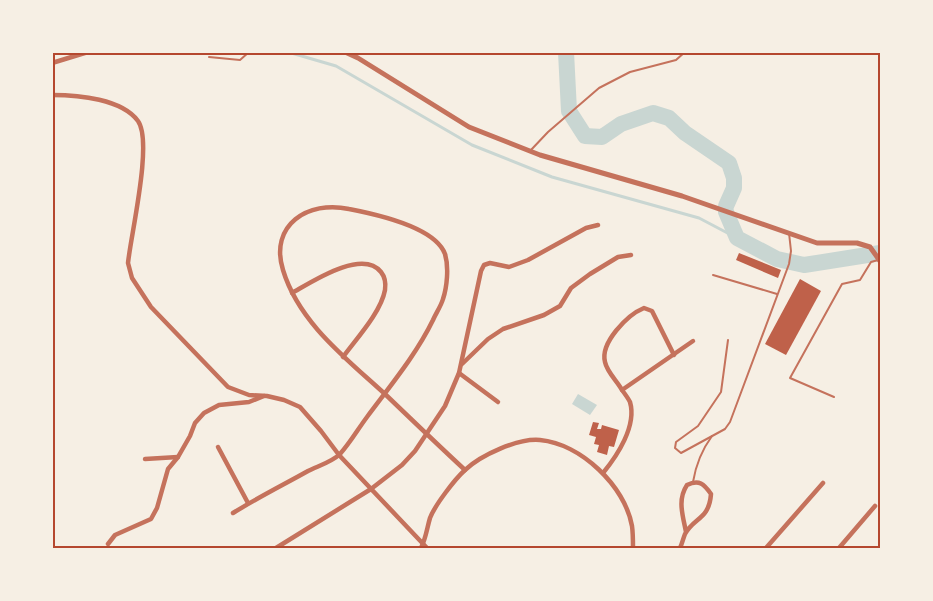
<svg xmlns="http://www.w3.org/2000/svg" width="933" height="601" viewBox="0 0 933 601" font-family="Barlow,sans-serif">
	<rect width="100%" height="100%" fill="#f6efe4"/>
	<path fill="#c9d6d2" d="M 578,394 L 597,405 L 590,415 L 572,404 Z"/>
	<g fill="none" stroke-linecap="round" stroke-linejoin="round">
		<path stroke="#c9d6d2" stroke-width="3" d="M 288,52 L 336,66 L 472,145 L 552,177 L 699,218 L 737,238"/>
		<g stroke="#c9d6d2" stroke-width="16">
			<path d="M 566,52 L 569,111 L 585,136 L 602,137 L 621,124 L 653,113 L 669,118 L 685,133 L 729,163 L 734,178 L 734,188 L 726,206"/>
			<path d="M 726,212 L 737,238 L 777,259 L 804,265 L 880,253"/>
		</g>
	</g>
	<g fill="#bf614a">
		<path d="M 739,253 L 781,270 L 778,278 L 736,260 Z"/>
		<path d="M 800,279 L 821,291 L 786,355 L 765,344 Z"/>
		<path d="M 593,422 L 599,423 L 597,429 L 601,429 L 602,425 L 619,430 L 614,447 L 609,446 L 607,455 L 597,452 L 599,445 L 594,444 L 596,437 L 589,435 Z"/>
	</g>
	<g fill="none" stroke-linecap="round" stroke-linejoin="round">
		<g stroke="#c5725c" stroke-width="2">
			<path d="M 209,57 L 240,60 L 249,52"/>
			<path d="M 530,151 L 548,132 L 599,88 L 630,72 L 676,60 L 685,52"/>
			<path d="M 713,275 L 777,294"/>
			<path d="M 728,340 L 721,392 L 698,426 L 676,442 L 675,448 L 681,453 L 725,429 L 730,422 L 789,264 L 791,251 L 789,233"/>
			<path d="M 834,397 L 790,378 L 842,284 L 860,280 L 871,262 L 878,260"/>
			<path d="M 693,482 C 696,464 701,451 712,436"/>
		</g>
		<g stroke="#c5725c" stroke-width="4.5">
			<path d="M 52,63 L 88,52"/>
			<path d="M 52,95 C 79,95 122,99 138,121 C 153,142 131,234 128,263 L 132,278 L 151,307 L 228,387 L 249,395 L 267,396 L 284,400 L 300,407 L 321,431 L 339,455 L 427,548"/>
			<path d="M 292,293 C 310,283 362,248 381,272 C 385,277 386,283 385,290 C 381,312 357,338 343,357"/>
			<path d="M 462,364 L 488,339 L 503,329 L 544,315 L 560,306 L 571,288 L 590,274 L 618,257 L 631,255"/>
			<path d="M 459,373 L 498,402"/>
			<path d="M 622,390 C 617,381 607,372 605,362 C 600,343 627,315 644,308 L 652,311 L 674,355"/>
			<path d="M 218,447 L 248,503"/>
			<path d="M 145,459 L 178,457"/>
			<path d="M 603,473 C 617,456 637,426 630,402 C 628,398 625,394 622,390 L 693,341"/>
			<path d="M 233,513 C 257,498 283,485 308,471 C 318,466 332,462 340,454 C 350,443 358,429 367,417 C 390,386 416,355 433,320 C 436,313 441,306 443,299 C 447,287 449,267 445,254 C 435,227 375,214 349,209 C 308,200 269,225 283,270 C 299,323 347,359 386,395 C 412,420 438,445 465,470"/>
			<path d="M 108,544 L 115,535 L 151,519 L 157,508 L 168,469 L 178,457 L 190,436 L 195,423 L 204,413 L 219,405 L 249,402 L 264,396"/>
			<path d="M 276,548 L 371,489 L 402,465 L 415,451 L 445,406 L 459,373 L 481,271 L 484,265 L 490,263 L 509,267 L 528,260 L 586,228 L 598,225"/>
			<path d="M 421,548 C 426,538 427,528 430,518 C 435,505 455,479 465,470 C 481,455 518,438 540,440 C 581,444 625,486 632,526 C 633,533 633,541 633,548"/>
			<path d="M 680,548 C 682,544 683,539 685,534 C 694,517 709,520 711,494 C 704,484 699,479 687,485 C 677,500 683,516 686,532"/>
			<path d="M 766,548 L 823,483"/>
			<path d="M 839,548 L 875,506"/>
		</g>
		<path stroke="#c5725c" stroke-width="5" d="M 345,52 L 358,58 L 469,127 L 540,155 L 682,196 L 817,243 L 857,243 L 870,247 L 880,261"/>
	</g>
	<rect width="933" height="601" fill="none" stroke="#f6efe4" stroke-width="108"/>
	<rect x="54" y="54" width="825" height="493" fill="none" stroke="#b5482f" stroke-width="2"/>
</svg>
